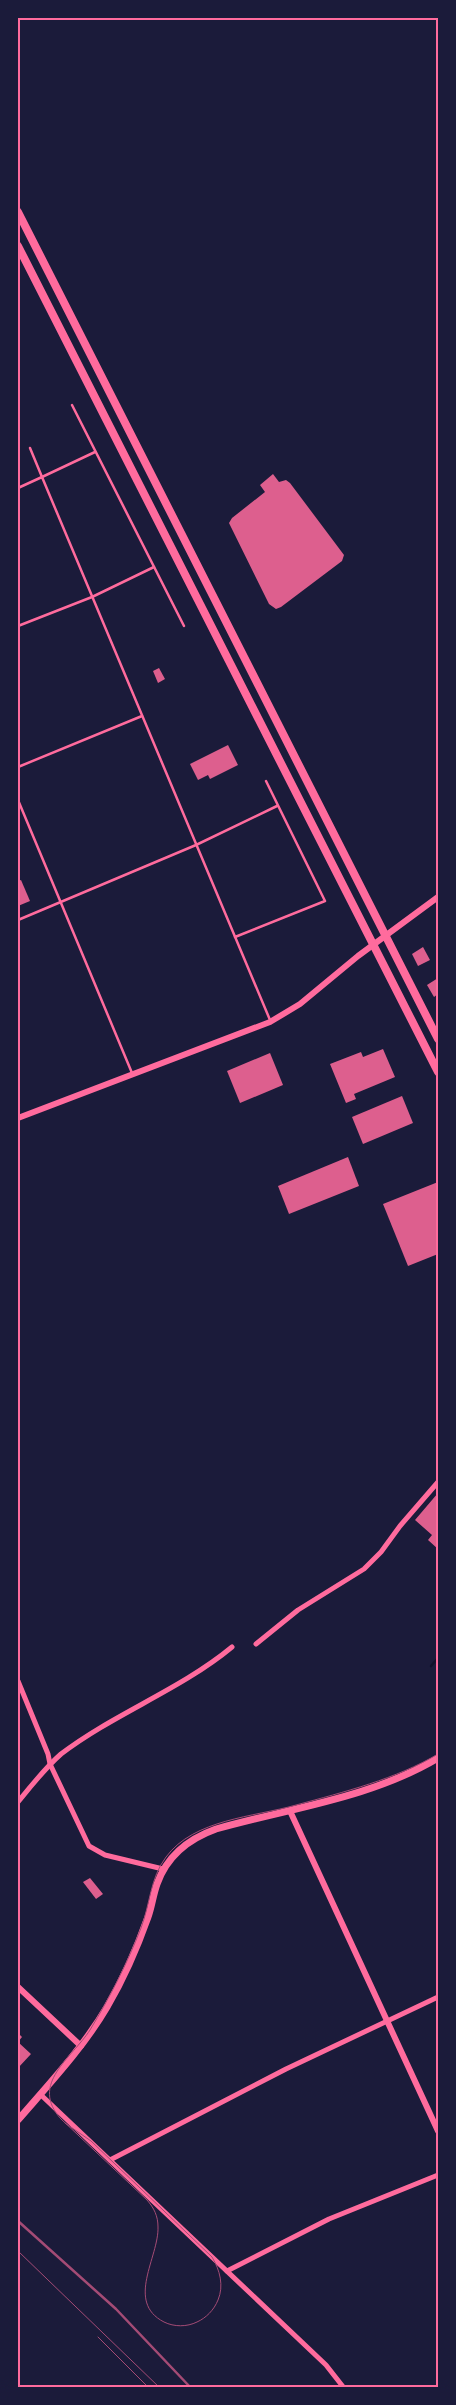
<svg xmlns="http://www.w3.org/2000/svg" width="456" height="2405" viewBox="0 0 456 2405" font-family="'Varela Round',sans-serif">
	<rect width="100%" height="100%" fill="#1b1b3a"/>
	<g fill="none" stroke-linecap="round" stroke-linejoin="round">
		<path stroke="#12122b" stroke-width="2.5" d="M 431,1666 L 438,1658"/>
	</g>
	<g fill="#dd5f8e">
		<path d="M 273,474 L 279,482 L 286,480 L 290,483 L 344,555 L 342,561 L 281,607 L 276,609 L 269,604 L 229,523 L 232,518 L 265,492 L 260,485 Z"/>
		<path d="M 159,668 L 165,679 L 158,683 L 153,671 Z"/>
		<path d="M 228,745 L 238,765 L 210,779 L 208,775 L 198,780 L 190,764 Z"/>
		<path d="M 21,880 L 30,901 L 18,906 L 18,881 Z"/>
		<path d="M 423,947 L 430,960 L 418,966 L 412,954 Z"/>
		<path d="M 438,978 L 438,994 L 434,997 L 427,985 Z"/>
		<path d="M 383,1049 L 395,1077 L 354,1094 L 356,1099 L 346,1103 L 330,1064 L 361,1052 L 363,1057 Z"/>
		<path d="M 270,1053 L 283,1085 L 240,1103 L 227,1071 Z"/>
		<path d="M 402,1096 L 413,1123 L 363,1144 L 352,1117 Z"/>
		<path d="M 348,1157 L 359,1186 L 289,1214 L 278,1186 Z"/>
		<path d="M 438,1182 L 438,1254 L 408,1266 L 383,1204 Z"/>
		<path d="M 438,1493 L 438,1549 L 428,1540 L 432,1535 L 415,1520 Z"/>
		<path d="M 90,1878 L 103,1894 L 96,1899 L 83,1882 Z"/>
		<path d="M 18,2033 L 22,2037 L 18,2042 L 31,2054 L 18,2068 Z"/>
	</g>
	<g fill="none" stroke-linecap="round" stroke-linejoin="round">
		<g stroke="#ff6b9d" stroke-width="2.5">
			<path d="M 72,405 L 184,626"/>
			<path d="M 30,448 L 42,477 L 95,452"/>
			<path d="M 18,488 L 42,477 L 270,1020"/>
			<path d="M 18,626 L 92,597 L 154,567"/>
			<path d="M 18,767 L 142,716"/>
			<path d="M 18,800 L 132,1073"/>
			<path d="M 18,920 L 196,845 L 277,806"/>
			<path d="M 235,937 L 325,901 L 266,781"/>
		</g>
		<g stroke="#ff6b9d" stroke-width="5">
			<path d="M 256,1644 L 298,1610 L 364,1569 L 381,1552 L 400,1526 L 438,1482"/>
			<path d="M 18,1681 L 48,1754 L 50,1764 L 89,1846 L 105,1855 L 163,1869"/>
			<path d="M 18,1802 C 31,1786 45,1768 61,1754 C 115,1713 180,1690 232,1647"/>
			<path d="M 40,2094 L 326,2365 L 344,2388"/>
			<path d="M 110,2160 L 286,2069 L 438,1997"/>
			<path d="M 227,2271 L 329,2219 L 438,2175"/>
		</g>
		<g stroke="#ff6b9d" stroke-width="6">
			<path d="M 18,1118 L 270,1022 L 300,1004 L 358,956 L 438,897"/>
			<path d="M 290,1811 L 438,2131"/>
			<path d="M 18,1987 L 81,2046"/>
		</g>
		<path stroke="#ff6b9d" stroke-width="7" d="M 18,2120 C 49,2084 83,2048 107,2007 C 124,1978 137,1948 148,1917 C 152,1906 153,1895 157,1884 C 167,1856 188,1839 216,1829 C 290,1808 371,1798 438,1758"/>
		<g stroke="#ff6b9d" stroke-width="8">
			<path d="M 18,212 L 438,1039"/>
			<path d="M 18,246 L 438,1072"/>
		</g>
		<g stroke="#a44b75" stroke-width="1">
			<path d="M 65,2123 L 91,2141 L 212,2257 C 220,2270 224,2286 218,2300 C 214,2310 206,2318 197,2322 C 187,2327 174,2327 164,2322 C 125,2302 159,2257 158,2227 C 158,2216 154,2208 147,2200 L 61,2119 C 29,2084 72,2058 90,2030 C 110,1997 127,1964 141,1928 C 150,1905 150,1878 166,1857 C 194,1819 254,1817 296,1805 C 344,1792 396,1779 438,1754"/>
			<path d="M 18,2251 L 160,2388"/>
			<path d="M 98,2337 L 149,2388"/>
		</g>
		<path stroke="#a44b75" stroke-width="2.5" d="M 18,2221 L 116,2309 L 191,2388"/>
	</g>
	<rect width="456" height="2405" fill="none" stroke="#1b1b3a" stroke-width="38"/>
	<rect x="19" y="19" width="418" height="2367" fill="none" stroke="#ff6b9d" stroke-width="2"/>
</svg>
